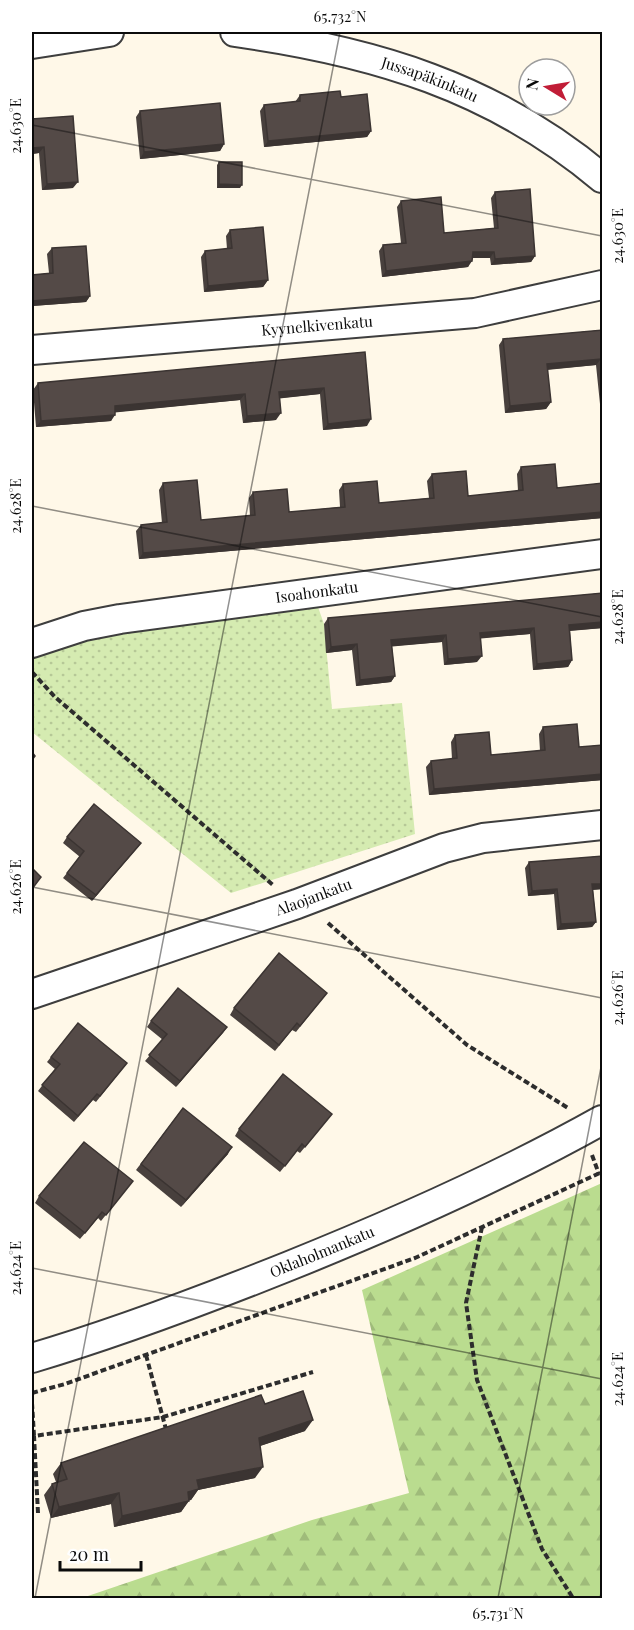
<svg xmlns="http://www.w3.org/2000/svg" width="634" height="1630" viewBox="0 0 634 1630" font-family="'Playfair Display',serif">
	<defs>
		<pattern id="forest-firs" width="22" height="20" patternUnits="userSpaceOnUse" patternTransform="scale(1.5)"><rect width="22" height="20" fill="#badc8f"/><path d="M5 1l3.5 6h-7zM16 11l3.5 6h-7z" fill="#9fbb7a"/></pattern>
		<pattern id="park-dots" width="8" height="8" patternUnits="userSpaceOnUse" patternTransform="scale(1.5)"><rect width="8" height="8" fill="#d5ebb1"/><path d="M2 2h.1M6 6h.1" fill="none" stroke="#b6c897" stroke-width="1.8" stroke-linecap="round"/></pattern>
	</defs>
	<rect width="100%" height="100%" fill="#fff8e8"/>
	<path fill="url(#forest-firs)" d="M 602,1183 L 602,1598 L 82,1598 L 312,1520 L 409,1493 L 362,1290 Z"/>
	<path fill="url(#park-dots)" d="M 318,607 L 324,624 L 332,709 L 402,703 L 415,834 L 231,893 L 32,732 L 32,655 L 111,630 Z"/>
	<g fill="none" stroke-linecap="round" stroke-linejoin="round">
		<defs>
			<g id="minor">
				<path id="s1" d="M 235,32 C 373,51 494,87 602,178"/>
				<path d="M 32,44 L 109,32"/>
				<path id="s2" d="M 32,350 L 475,313 L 602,285"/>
				<path id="s3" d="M 32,643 L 84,626 L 120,619 L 602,554"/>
				<path id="s4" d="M 32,994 L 297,904 L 444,848 L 483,838 L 602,825"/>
				<path id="s5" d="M 32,1358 C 120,1332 204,1300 289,1266 C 396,1223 502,1176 602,1120"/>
			</g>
		</defs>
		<use href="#minor" stroke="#3e3e3e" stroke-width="32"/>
		<g stroke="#2d2d2d" stroke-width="4" stroke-dasharray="6 3" stroke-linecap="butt">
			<path d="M 32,672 L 55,697 L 273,885"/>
			<path d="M 328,923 L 467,1045 L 568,1108"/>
			<path d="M 592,1155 L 599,1174"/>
			<path d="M 482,1227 L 466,1303 L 477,1380 L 542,1549 L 573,1598"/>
			<path d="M 146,1355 L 167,1433"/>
			<path d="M 32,1393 L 65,1384 L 415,1258 L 602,1172"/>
			<path d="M 32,1403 L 34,1436"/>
			<path d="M 38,1513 L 34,1436 L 163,1417 L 313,1372"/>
		</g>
		<use href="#minor" stroke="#fff" stroke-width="28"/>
	</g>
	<g fill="#48403d">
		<path d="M 300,95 L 341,97 L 371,131 L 367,137 L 264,147 L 260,111 L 264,105 L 295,102 Z"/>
		<path d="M 140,111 L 224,144 L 220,151 L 140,159 L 136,117 Z"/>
		<path d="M 32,119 L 73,188 L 42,190 L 39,153 L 32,154 Z"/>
		<path d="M 219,162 L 240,188 L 217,188 L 217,165 Z"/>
		<path d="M 495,192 L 535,256 L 531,262 L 491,265 L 490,258 L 472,258 L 468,267 L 382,277 L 379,251 L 383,245 L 401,243 L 397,207 L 401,201 L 444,233 L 494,228 L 491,198 Z"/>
		<path d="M 230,230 L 268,280 L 263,287 L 204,292 L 201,257 L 205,251 L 227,249 L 226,236 Z"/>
		<path d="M 52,248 L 90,296 L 86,302 L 32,306 L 32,275 L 49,273 L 47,254 Z"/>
		<path d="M 603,330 L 603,404 L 600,404 L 596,365 L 547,370 L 551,402 L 546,409 L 505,413 L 499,345 L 503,339 Z"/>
		<path d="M 365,352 L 367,426 L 323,430 L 320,394 L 280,398 L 276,420 L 243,423 L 240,400 L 115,412 L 111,421 L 36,427 L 33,390 L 38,383 Z"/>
		<path d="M 521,467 L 557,488 L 603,483 L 603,518 L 139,559 L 136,531 L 141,525 L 162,523 L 159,490 L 163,483 L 201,520 L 250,516 L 249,498 L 253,492 L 289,512 L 340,507 L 339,490 L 343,484 L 379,503 L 429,498 L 427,481 L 432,474 L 468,496 L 518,491 L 517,474 Z"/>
		<path d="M 603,593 L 603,628 L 570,631 L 572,660 L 568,667 L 533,670 L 530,634 L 480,638 L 477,662 L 444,665 L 442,642 L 392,646 L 395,676 L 391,682 L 356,686 L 352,650 L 326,653 L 324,624 L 328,618 Z"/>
		<path d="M 543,727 L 579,747 L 603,745 L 603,780 L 429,795 L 426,767 L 431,761 L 452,759 L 451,742 L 455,735 L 491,755 L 540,751 L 539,734 Z"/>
		<path d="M 67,837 L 141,843 L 92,901 L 63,878 L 80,857 L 63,843 Z"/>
		<path d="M 603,856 L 603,889 L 593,890 L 596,922 L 592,927 L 557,930 L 554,894 L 528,896 L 525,868 L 529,862 Z"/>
		<path d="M 327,993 L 296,1032 L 292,1030 L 275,1051 L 230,1015 L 234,1008 Z"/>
		<path d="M 151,1021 L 227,1027 L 176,1087 L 145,1061 L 163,1040 L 147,1027 Z"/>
		<path d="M 51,1057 L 127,1063 L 96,1102 L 93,1100 L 74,1122 L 38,1091 L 55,1069 L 47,1062 Z"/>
		<path d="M 183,1108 L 228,1154 L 181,1207 L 136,1170 Z"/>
		<path d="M 332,1114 L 300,1153 L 297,1151 L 280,1172 L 235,1136 L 239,1129 Z"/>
		<path d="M 133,1181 L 101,1221 L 98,1218 L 80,1239 L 35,1203 L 39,1196 Z"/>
		<path d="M 265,1404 L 305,1431 L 260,1446 L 255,1478 L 198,1490 L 191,1500 L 189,1500 L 181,1512 L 114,1527 L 111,1504 L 51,1518 L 44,1495 L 52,1484 L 56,1482 L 53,1474 L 61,1463 Z"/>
	</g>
	<g fill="#3b3432">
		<path d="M 371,131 L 367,137 L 264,147 L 268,141 Z"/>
		<path d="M 224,144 L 220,151 L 140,159 L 144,152 Z"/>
		<path d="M 44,147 L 39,153 L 32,154 L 32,148 Z"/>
		<path d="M 78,182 L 73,188 L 42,190 L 47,184 Z"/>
		<path d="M 219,184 L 242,185 L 240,188 L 217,188 Z"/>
		<path d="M 473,252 L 494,252 L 490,258 L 468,258 Z"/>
		<path d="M 535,256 L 531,262 L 491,265 L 495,259 Z"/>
		<path d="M 472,261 L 468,267 L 382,277 L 386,271 Z"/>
		<path d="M 268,280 L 263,287 L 204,292 L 208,286 Z"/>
		<path d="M 90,296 L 86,302 L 32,306 L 32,301 Z"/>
		<path d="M 601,359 L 596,365 L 542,370 L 547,364 Z"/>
		<path d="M 324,388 L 320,394 L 275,399 L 279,392 Z"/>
		<path d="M 245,394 L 240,400 L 110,413 L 115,406 Z"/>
		<path d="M 551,402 L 546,409 L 505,413 L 510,406 Z"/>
		<path d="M 281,413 L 276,420 L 243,423 L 247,416 Z"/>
		<path d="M 115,415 L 111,421 L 36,427 L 41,421 Z"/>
		<path d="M 371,419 L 367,426 L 323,430 L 328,424 Z"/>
		<path d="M 603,512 L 603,518 L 139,559 L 143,553 Z"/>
		<path d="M 603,622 L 603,628 L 565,631 L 569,625 Z"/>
		<path d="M 534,628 L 530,634 L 476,639 L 480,633 Z"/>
		<path d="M 446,635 L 442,642 L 387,647 L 391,640 Z"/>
		<path d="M 357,644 L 352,650 L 326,653 L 331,647 Z"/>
		<path d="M 482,656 L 477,662 L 444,665 L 448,659 Z"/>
		<path d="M 572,660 L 568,667 L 533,670 L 537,664 Z"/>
		<path d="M 395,676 L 391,682 L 356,686 L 360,680 Z"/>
		<path d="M 603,774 L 603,780 L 429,795 L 434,789 Z"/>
		<path d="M 141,843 L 137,848 L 92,901 L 96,895 Z"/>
		<path d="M 592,884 L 603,884 L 603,889 L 588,890 Z"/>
		<path d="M 557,889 L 554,894 L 528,896 L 532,891 Z"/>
		<path d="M 596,922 L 592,927 L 557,930 L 561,924 Z"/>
		<path d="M 227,1027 L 223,1033 L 176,1087 L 180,1081 Z"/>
		<path d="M 232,1147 L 228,1154 L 181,1207 L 186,1200 Z"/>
		<path d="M 313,1420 L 305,1431 L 251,1449 L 259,1438 Z"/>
		<path d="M 263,1467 L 255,1478 L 198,1490 L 191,1500 L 180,1503 L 197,1480 Z"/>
		<path d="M 119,1493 L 111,1504 L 51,1518 L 59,1507 Z"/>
		<path d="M 189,1501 L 181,1512 L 114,1527 L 122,1516 Z"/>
	</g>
	<g fill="#544a47" stroke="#3b3432" stroke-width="1.5">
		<path d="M 340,91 L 341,97 L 367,94 L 371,131 L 268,141 L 264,105 L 300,101 L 300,95 Z"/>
		<path d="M 220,103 L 224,144 L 144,152 L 140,111 Z"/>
		<path d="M 73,116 L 78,182 L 47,184 L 44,147 L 32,148 L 32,119 Z"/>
		<path d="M 219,162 L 242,162 L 242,185 L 219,184 Z"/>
		<path d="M 530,189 L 535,256 L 495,259 L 494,252 L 473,252 L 472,261 L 386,271 L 383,245 L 406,243 L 401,201 L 441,197 L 444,233 L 498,228 L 495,192 Z"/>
		<path d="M 263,227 L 268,280 L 208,286 L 205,251 L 232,248 L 230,230 Z"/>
		<path d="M 86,246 L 90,296 L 32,301 L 32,275 L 53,273 L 52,248 Z"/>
		<path d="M 603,330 L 603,378 L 601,359 L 547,364 L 551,402 L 510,406 L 503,339 Z"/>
		<path d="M 365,352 L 371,419 L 328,424 L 324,388 L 279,392 L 281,413 L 247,416 L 245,394 L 115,406 L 115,415 L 41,421 L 38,383 Z"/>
		<path d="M 555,464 L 557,488 L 603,483 L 603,512 L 143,553 L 141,525 L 167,522 L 163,483 L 197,480 L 201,520 L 255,515 L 253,492 L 287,489 L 289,512 L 345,507 L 343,484 L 377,481 L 379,503 L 434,498 L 432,474 L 466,471 L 468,496 L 523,490 L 521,467 Z"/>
		<path d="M 603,593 L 603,622 L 569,625 L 572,660 L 537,664 L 534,628 L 480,633 L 482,656 L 448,659 L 446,635 L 391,640 L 395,676 L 360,680 L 357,644 L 331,647 L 328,618 Z"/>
		<path d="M 577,724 L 579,747 L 603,745 L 603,774 L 434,789 L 431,761 L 457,758 L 455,735 L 489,732 L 491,755 L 545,750 L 543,727 Z"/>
		<path d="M 32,752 L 35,756 L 32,760 Z"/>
		<path d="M 94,804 L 141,843 L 96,895 L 67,873 L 84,851 L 67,837 Z"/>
		<path d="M 603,856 L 603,884 L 592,884 L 596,922 L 561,924 L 557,889 L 532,891 L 529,862 Z"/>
		<path d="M 32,868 L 41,877 L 32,889 Z"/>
		<path d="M 279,953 L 327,993 L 300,1026 L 297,1023 L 279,1045 L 234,1008 Z"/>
		<path d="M 178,988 L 227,1027 L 180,1081 L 149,1055 L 167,1034 L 151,1021 Z"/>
		<path d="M 78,1023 L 127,1063 L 100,1096 L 97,1094 L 78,1116 L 42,1085 L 60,1064 L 51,1057 Z"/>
		<path d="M 283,1074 L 332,1114 L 305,1147 L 302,1144 L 285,1166 L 239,1129 Z"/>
		<path d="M 183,1108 L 232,1147 L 186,1200 L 141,1164 Z"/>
		<path d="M 84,1142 L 133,1181 L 106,1215 L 102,1212 L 85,1233 L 39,1196 Z"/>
		<path d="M 303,1391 L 313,1420 L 259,1438 L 263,1467 L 197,1480 L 199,1489 L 188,1492 L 189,1501 L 122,1516 L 119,1493 L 59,1507 L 52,1484 L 67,1479 L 61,1463 L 261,1395 L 265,1404 Z"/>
	</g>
	<path fill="none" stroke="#0b0b0b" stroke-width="1.5" stroke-opacity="0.45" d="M 32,125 L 602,236M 32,506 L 602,617M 32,887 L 602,998M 32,1268 L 602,1379M 35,1598 L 340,32M 498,1598 L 602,1062"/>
	<g text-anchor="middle" stroke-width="6" stroke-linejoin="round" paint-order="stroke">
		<g font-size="15" fill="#0b0b0b" stroke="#fff">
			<text dy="5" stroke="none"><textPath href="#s1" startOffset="201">Jussapäkinkatu</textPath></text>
			<text dy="5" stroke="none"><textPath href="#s2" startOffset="286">Kyynelkivenkatu</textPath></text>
			<text dy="5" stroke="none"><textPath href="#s3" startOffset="290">Isoahonkatu</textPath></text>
			<text dy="5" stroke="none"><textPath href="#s4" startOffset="298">Alaojankatu</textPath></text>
			<text dy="5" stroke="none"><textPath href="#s5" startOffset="309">Oklaholmankatu</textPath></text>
		</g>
	</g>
	<rect width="634" height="1630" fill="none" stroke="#ffffff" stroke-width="66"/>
	<g transform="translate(547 87) rotate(281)"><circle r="28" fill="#ffffff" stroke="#9d9d9d" stroke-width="1.5"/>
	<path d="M0-4.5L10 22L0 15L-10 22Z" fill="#c11d37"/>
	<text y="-9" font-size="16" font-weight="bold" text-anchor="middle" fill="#0b0b0b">N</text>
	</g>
	<path d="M60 1561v9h81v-9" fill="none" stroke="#0b0b0b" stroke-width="3"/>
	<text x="69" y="1561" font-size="18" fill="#0b0b0b" stroke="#ffffff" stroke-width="4.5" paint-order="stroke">20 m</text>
	<rect x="33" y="33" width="568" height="1564" fill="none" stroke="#0b0b0b" stroke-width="2"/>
	<g font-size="15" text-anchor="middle" fill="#0b0b0b">
		<text x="340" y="22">65.732°N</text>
		<text transform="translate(16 126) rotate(-90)" y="5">24.630°E</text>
		<text transform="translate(618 236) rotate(-90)" y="5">24.630°E</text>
		<text transform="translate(16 506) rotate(-90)" y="5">24.628°E</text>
		<text transform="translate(618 617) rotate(-90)" y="5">24.628°E</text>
		<text transform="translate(16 887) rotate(-90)" y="5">24.626°E</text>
		<text transform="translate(618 998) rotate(-90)" y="5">24.626°E</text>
		<text transform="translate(16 1268) rotate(-90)" y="5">24.624°E</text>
		<text transform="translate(618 1379) rotate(-90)" y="5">24.624°E</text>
		<text x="498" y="1619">65.731°N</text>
	</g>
</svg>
